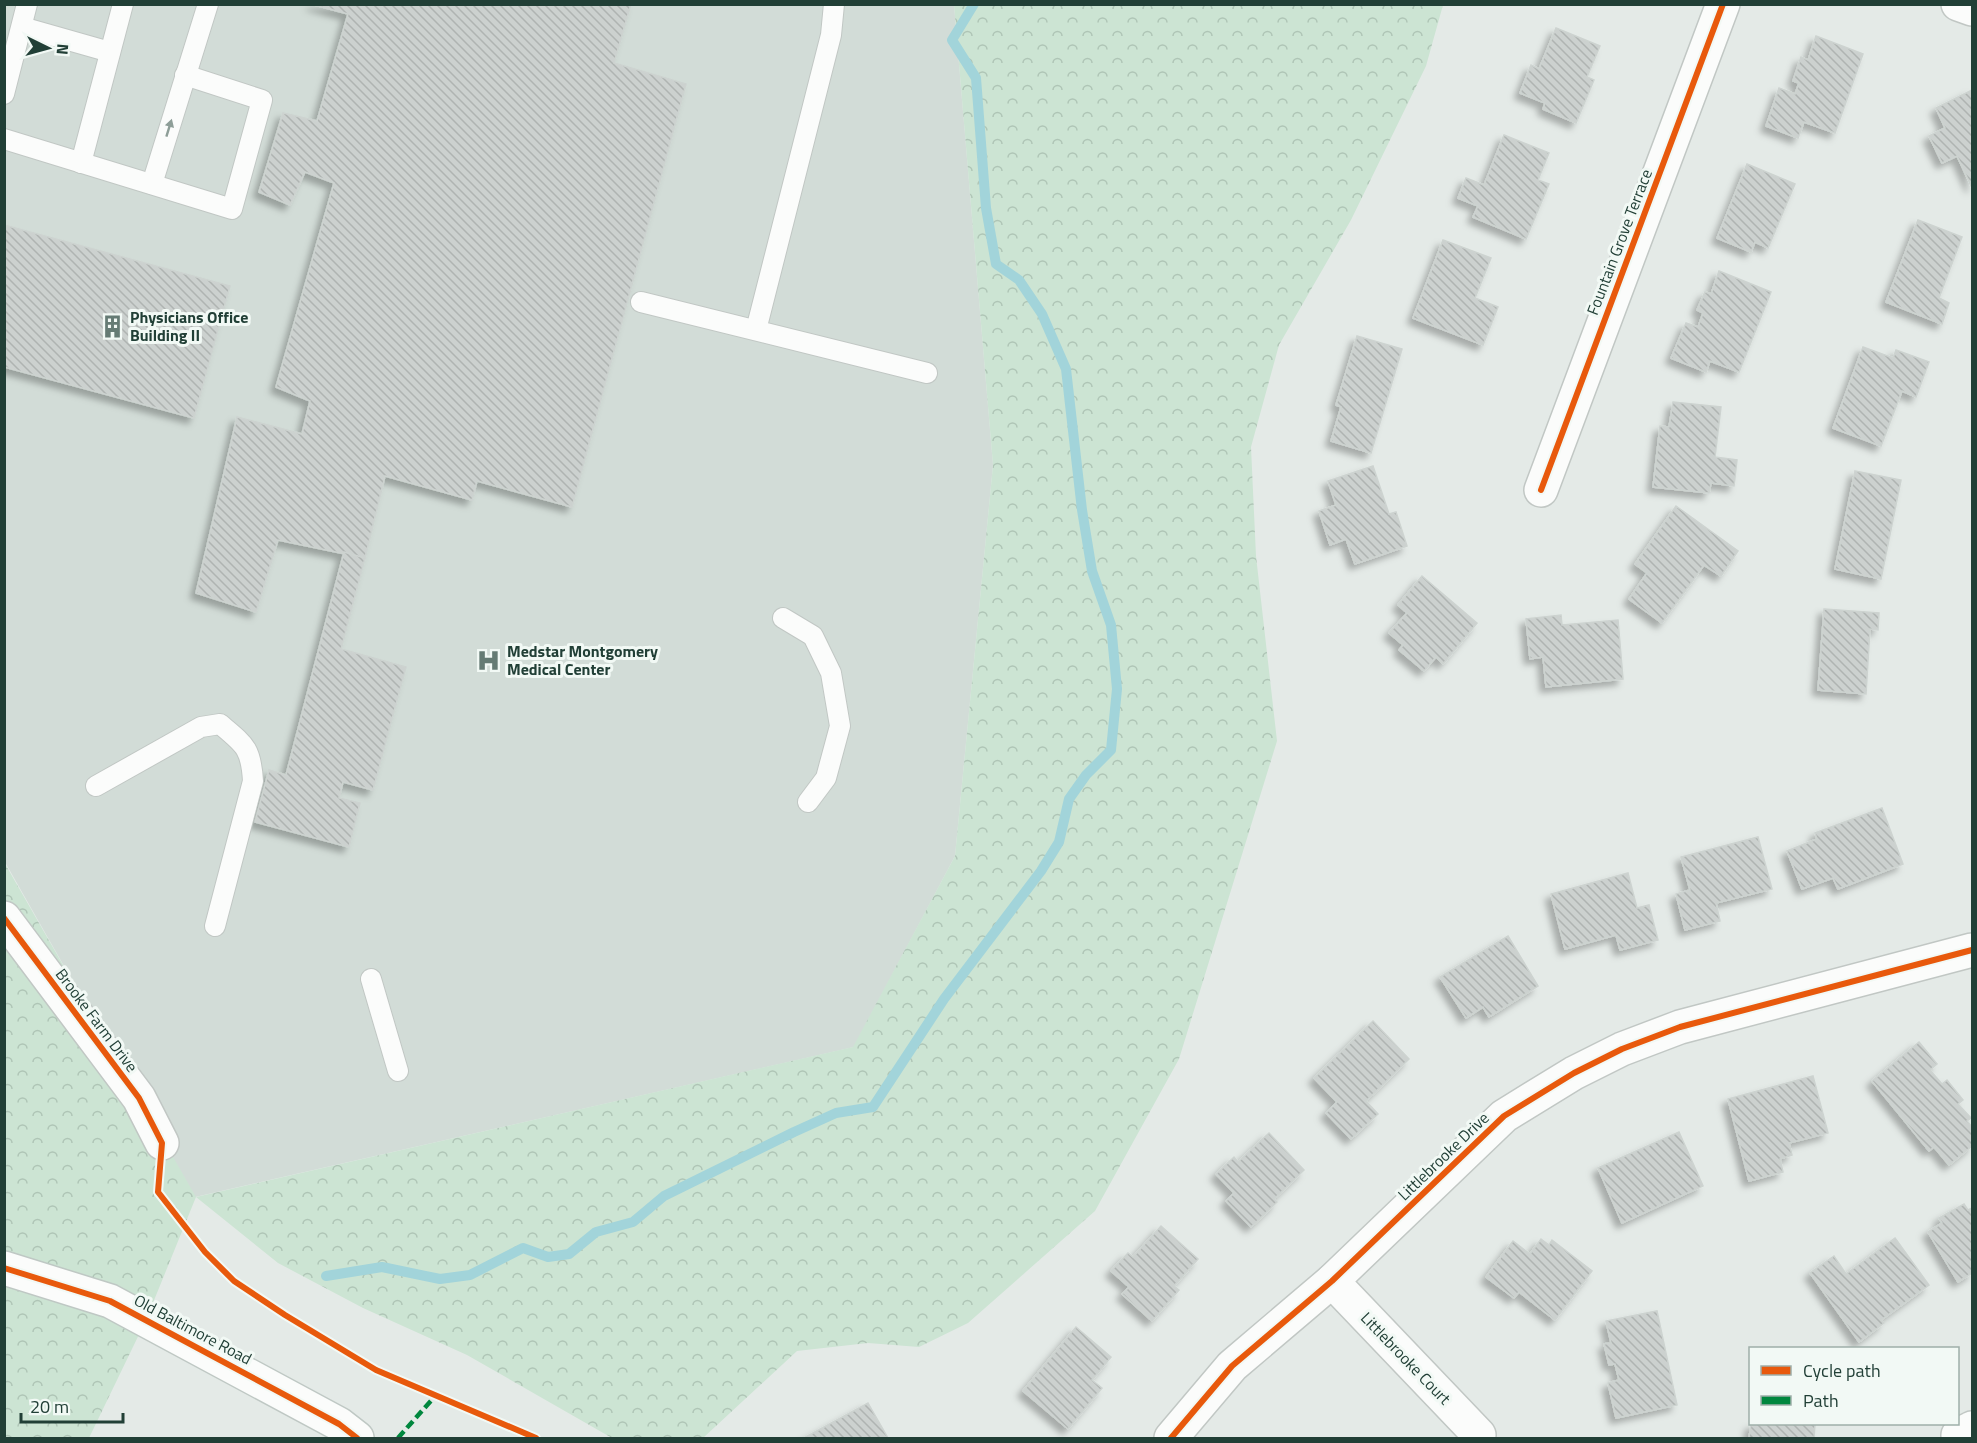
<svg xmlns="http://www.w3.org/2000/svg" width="1977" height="1443" viewBox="0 0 1977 1443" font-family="'Titillium Web',sans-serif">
	<defs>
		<pattern id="forest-crowns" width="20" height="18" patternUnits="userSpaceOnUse" patternTransform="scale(1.5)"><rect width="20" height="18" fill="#cce4d3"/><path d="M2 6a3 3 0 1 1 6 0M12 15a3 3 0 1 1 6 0" fill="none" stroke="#afc5b6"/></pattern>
		<pattern id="building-back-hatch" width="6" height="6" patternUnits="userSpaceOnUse" patternTransform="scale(1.5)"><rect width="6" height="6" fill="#ccd1cf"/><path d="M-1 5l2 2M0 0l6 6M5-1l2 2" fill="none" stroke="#afb4b2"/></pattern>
		<filter id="shadow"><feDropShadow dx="-5.5" dy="5.5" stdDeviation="3" flood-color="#0004"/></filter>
	</defs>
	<rect width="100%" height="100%" fill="#e4eae7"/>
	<path fill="#d2dcd7" d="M 4,5 L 954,5 L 993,465 L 955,856 L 854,1047 L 195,1197 L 5,862 Z"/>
	<path fill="url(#forest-crowns)" d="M 954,5 L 1443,5 L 1426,66 L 1351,220 L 1279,345 L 1251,447 L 1256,556 L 1277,741 L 1179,1059 L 1095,1211 L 968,1323 L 919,1347 L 868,1343 L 797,1351 L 703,1438 L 612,1438 L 467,1355 L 363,1308 L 278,1263 L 196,1197 L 146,1320 L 89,1438 L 5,1438 L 4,862 L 196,1197 L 853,1047 L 955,856 L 993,465 Z"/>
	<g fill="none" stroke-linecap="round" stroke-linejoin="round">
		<path stroke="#a2d4da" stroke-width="10" d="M 326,1276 L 382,1267 L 440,1279 L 470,1275 L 523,1248 L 548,1257 L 569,1254 L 596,1232 L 633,1222 L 664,1196 L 794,1132 L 836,1113 L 873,1107 L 944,999 L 1041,871 L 1059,842 L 1069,799 L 1086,775 L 1111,750 L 1117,689 L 1111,625 L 1092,571 L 1082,510 L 1066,369 L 1042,314 L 1019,280 L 996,264 L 986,208 L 976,78 L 952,40 L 974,4"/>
	</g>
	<g fill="url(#building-back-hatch)" stroke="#cdd3d0" stroke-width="1.5" filter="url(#shadow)">
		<path d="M 311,4 L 631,4 L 614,63 L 686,84 L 572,507 L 477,481 L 472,500 L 385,476 L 365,558 L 278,540 L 256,612 L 196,593 L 237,417 L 302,434 L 310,401 L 276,387 L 334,183 L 305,172 L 290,205 L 259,192 L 283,113 L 317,121 L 348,14 Z"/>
		<path d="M 1556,28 L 1600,46 L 1587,77 L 1594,80 L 1576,123 L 1543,109 L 1545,103 L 1520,93 L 1531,65 L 1539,69 Z"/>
		<path d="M 1816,36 L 1863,54 L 1835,133 L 1804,122 L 1798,138 L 1766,126 L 1779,88 L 1795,94 L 1799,83 L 1793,81 L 1801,57 L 1808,60 Z"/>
		<path d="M 1972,90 L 1972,188 L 1957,156 L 1942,163 L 1929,136 L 1945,128 L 1936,108 Z"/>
		<path d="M 1504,135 L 1549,153 L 1538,180 L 1549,184 L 1526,239 L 1473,217 L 1478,206 L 1458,198 L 1466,178 L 1484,185 Z"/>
		<path d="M 1747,164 L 1795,184 L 1768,248 L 1755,242 L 1751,252 L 1717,238 Z"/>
		<path d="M 1918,220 L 1962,237 L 1939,298 L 1949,303 L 1942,324 L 1886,302 Z"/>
		<path d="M 4,225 L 230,286 L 194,418 L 4,367 Z"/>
		<path d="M 1443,240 L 1491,258 L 1475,298 L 1498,307 L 1483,345 L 1413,318 Z"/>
		<path d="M 1719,271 L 1771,292 L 1739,372 L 1710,361 L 1706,372 L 1671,358 L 1686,323 L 1698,327 L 1703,313 L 1697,310 L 1705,292 L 1711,294 Z"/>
		<path d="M 1357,336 L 1402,349 L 1371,453 L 1331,441 L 1341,407 L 1336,405 Z"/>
		<path d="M 1863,347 L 1893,358 L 1896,350 L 1929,362 L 1916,397 L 1902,391 L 1881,446 L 1833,428 Z"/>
		<path d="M 1673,402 L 1721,407 L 1715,457 L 1737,460 L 1734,486 L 1711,483 L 1709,493 L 1653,487 L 1660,426 L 1669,427 Z"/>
		<path d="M 1373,466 L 1389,514 L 1396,512 L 1407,546 L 1355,564 L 1346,539 L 1330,545 L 1319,511 L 1336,505 L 1328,481 Z"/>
		<path d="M 1855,471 L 1901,480 L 1881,579 L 1835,569 Z"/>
		<path d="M 1676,506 L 1738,551 L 1721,576 L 1704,565 L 1662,623 L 1629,599 L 1647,573 L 1635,564 Z"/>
		<path d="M 344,552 L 365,558 L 341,649 L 406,667 L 373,790 L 343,782 L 339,798 L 360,803 L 349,847 L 255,822 L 269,770 L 286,775 Z"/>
		<path d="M 1422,576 L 1477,623 L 1443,664 L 1436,657 L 1424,671 L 1399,650 L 1403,645 L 1389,633 L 1407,613 L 1398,605 Z"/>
		<path d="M 1824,609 L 1879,613 L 1878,630 L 1870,629 L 1866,694 L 1818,690 Z"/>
		<path d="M 1561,615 L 1562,625 L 1618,620 L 1623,679 L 1546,687 L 1543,657 L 1530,659 L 1526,619 Z"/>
		<path d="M 1882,808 L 1903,864 L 1838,889 L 1833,878 L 1802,889 L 1787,851 L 1817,839 L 1815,833 Z"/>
		<path d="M 1758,837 L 1772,889 L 1716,903 L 1720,921 L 1685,930 L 1676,894 L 1690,890 L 1681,857 Z"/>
		<path d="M 1628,873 L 1637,908 L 1649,905 L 1658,940 L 1620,950 L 1616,935 L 1565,949 L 1551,894 Z"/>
		<path d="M 1508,936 L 1538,986 L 1489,1017 L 1483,1007 L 1466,1018 L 1440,977 Z"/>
		<path d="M 1373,1021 L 1409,1059 L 1366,1101 L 1378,1114 L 1351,1139 L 1326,1113 L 1337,1102 L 1314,1078 Z"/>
		<path d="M 1919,1042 L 1937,1064 L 1930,1070 L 1942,1084 L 1947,1080 L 1963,1100 L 1958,1104 L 1971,1118 L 1967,1121 L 1972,1127 L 1972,1146 L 1949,1165 L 1934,1147 L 1929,1151 L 1872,1081 Z"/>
		<path d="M 1813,1076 L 1828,1133 L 1789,1143 L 1792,1155 L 1780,1159 L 1783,1172 L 1749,1181 L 1728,1099 Z"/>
		<path d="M 1679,1132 L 1703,1186 L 1622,1223 L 1598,1168 Z"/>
		<path d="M 1269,1133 L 1304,1170 L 1274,1199 L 1277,1202 L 1251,1227 L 1226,1201 L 1234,1193 L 1216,1174 L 1234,1157 L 1238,1162 Z"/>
		<path d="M 1964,1204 L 1968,1210 L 1972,1208 L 1972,1273 L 1958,1282 L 1928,1232 L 1942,1223 L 1939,1218 Z"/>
		<path d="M 1161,1226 L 1198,1259 L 1174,1286 L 1179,1290 L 1152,1321 L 1122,1294 L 1129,1287 L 1111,1271 L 1128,1253 L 1133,1257 Z"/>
		<path d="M 1895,1238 L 1929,1285 L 1881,1320 L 1884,1323 L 1859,1342 L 1810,1273 L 1834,1256 L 1846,1274 Z"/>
		<path d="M 1541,1239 L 1549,1245 L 1552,1240 L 1592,1271 L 1555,1320 L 1519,1292 L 1514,1298 L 1486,1277 L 1513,1241 L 1530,1254 Z"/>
		<path d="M 1657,1311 L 1677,1405 L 1616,1418 L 1608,1383 L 1619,1380 L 1615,1364 L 1609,1365 L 1604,1344 L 1611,1343 L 1606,1321 Z"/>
		<path d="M 1076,1327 L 1111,1357 L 1092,1380 L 1102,1388 L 1068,1429 L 1023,1391 Z"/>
		<path d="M 868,1403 L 888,1438 L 804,1438 Z"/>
		<path d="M 1751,1424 L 1815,1424 L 1814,1438 L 1749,1438 Z"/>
	</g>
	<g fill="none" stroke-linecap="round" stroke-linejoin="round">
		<defs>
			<g id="lane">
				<path d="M 22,27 L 110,52"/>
				<path d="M 4,94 L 27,4"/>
				<path d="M 4,139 L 232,209 L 262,100 L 185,75"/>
				<path d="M 81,163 L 123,4"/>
				<path d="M 152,184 L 208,4"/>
				<path d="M 641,302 L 927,373"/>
				<path d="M 756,330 L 831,35 L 834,4"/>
				<path d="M 783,618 L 813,636 L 831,673 L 840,726 L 826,778 L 808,802"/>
				<path d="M 96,786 L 201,727 L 220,724 C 245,745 251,748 253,781 L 215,926"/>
				<path d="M 371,979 L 398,1071"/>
			</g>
			<g id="street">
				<path d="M 1958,4 L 1972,9"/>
				<path d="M 1541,490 L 1723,4"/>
				<path d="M 4,918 L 139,1098 L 162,1143"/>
				<path d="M 1332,1281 L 1479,1435"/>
				<path d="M 1958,1435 L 1972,1428"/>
				<path d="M 1171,1438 L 1232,1366 L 1332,1281 L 1504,1116 L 1574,1073 L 1622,1049 L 1680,1027 L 1972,950"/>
			</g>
			<path id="secondary" d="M 4,1268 L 110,1301 L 339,1424 L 357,1438"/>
		</defs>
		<use href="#lane" stroke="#c1c7c4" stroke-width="22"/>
		<use href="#street" stroke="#c1c7c4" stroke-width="36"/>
		<use href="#secondary" stroke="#bfc8c4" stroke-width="36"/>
		<use href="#lane" stroke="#fbfcfb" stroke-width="20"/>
		<use href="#street" stroke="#fbfcfb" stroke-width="33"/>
		<use href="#secondary" stroke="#fbfcfb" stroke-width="33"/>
		<path stroke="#00873e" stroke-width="4.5" stroke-dasharray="9 4.5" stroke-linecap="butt" d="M 398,1438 L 436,1395"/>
		<defs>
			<g id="cycleway">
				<path d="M 1541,490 L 1723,4"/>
				<path d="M 4,918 L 139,1098 L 162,1143 L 158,1192 L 205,1252 L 234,1281 L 285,1315 L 376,1370 L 536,1438"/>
				<path d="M 4,1268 L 110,1301 L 339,1424 L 357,1438"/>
				<path d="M 1171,1438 L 1232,1366 L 1332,1281 L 1504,1116 L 1574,1073 L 1622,1049 L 1680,1027 L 1972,950"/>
			</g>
		</defs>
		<use href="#cycleway" stroke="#f2f9f5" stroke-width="10"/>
		<use href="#cycleway" stroke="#e8590c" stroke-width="6"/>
	</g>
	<defs><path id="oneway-solid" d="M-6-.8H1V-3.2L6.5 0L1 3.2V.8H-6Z" transform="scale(1.5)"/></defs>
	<use fill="#8e9e98" href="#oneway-solid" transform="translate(169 128) rotate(-73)"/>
	<defs>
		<symbol id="building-bare" viewBox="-9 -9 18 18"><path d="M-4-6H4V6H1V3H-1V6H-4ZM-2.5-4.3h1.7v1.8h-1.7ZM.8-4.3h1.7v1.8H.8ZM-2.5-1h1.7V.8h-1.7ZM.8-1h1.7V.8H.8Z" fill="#657b74" stroke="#f2f9f5" stroke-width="2.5" paint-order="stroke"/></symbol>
		<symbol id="hospital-bare" viewBox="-9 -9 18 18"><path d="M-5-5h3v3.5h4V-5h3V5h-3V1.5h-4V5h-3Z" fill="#657b74" stroke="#f2f9f5" stroke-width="2.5" paint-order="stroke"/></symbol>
	</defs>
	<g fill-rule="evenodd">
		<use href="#building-bare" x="96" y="310" width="33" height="33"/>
		<use href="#hospital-bare" x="472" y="644" width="33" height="33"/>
	</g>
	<g text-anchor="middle" stroke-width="6" stroke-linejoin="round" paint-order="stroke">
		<g font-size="16" fill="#213f36" stroke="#f2f9f5">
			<text transform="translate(1619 242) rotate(-69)" y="6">Fountain Grove Terrace</text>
			<text transform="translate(97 1020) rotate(53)" y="6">Brooke Farm Drive</text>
			<text transform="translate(1443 1156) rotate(-44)" y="6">Littlebrooke Drive</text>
			<text transform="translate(193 1329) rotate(28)" y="6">Old Baltimore Road</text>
			<text transform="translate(1406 1358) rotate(46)" y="6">Littlebrooke Court</text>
		</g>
		<g font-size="16" font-weight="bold" fill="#213f36" stroke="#f2f9f5" text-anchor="start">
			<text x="130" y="323">Physicians Office<tspan x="130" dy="18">Building II</tspan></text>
			<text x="507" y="657">Medstar Montgomery<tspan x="507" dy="18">Medical Center</tspan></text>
		</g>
	</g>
	<rect width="1977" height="1443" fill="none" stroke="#213f36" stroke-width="12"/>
	<rect x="1749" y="1347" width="210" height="78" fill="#f2f9f5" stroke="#9eafa9" stroke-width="1.5"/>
	<rect x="1761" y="1366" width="30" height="9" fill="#e8590c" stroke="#9eafa9" stroke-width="1.5"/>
	<text x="1803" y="1377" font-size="18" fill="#213f36">Cycle path</text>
	<rect x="1761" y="1396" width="30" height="9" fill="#00873e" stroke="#9eafa9" stroke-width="1.5"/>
	<text x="1803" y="1407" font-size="18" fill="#213f36">Path</text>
	<g transform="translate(48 48) rotate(95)" stroke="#f2f9f5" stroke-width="4.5" paint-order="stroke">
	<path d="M0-4.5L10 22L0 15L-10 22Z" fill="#213f36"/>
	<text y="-9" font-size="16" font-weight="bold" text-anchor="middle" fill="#213f36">N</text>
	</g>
	<path d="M21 1413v9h102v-9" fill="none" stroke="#213f36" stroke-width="3"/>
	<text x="30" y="1413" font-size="18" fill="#213f36" stroke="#f2f9f5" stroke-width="4.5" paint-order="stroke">20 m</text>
</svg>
